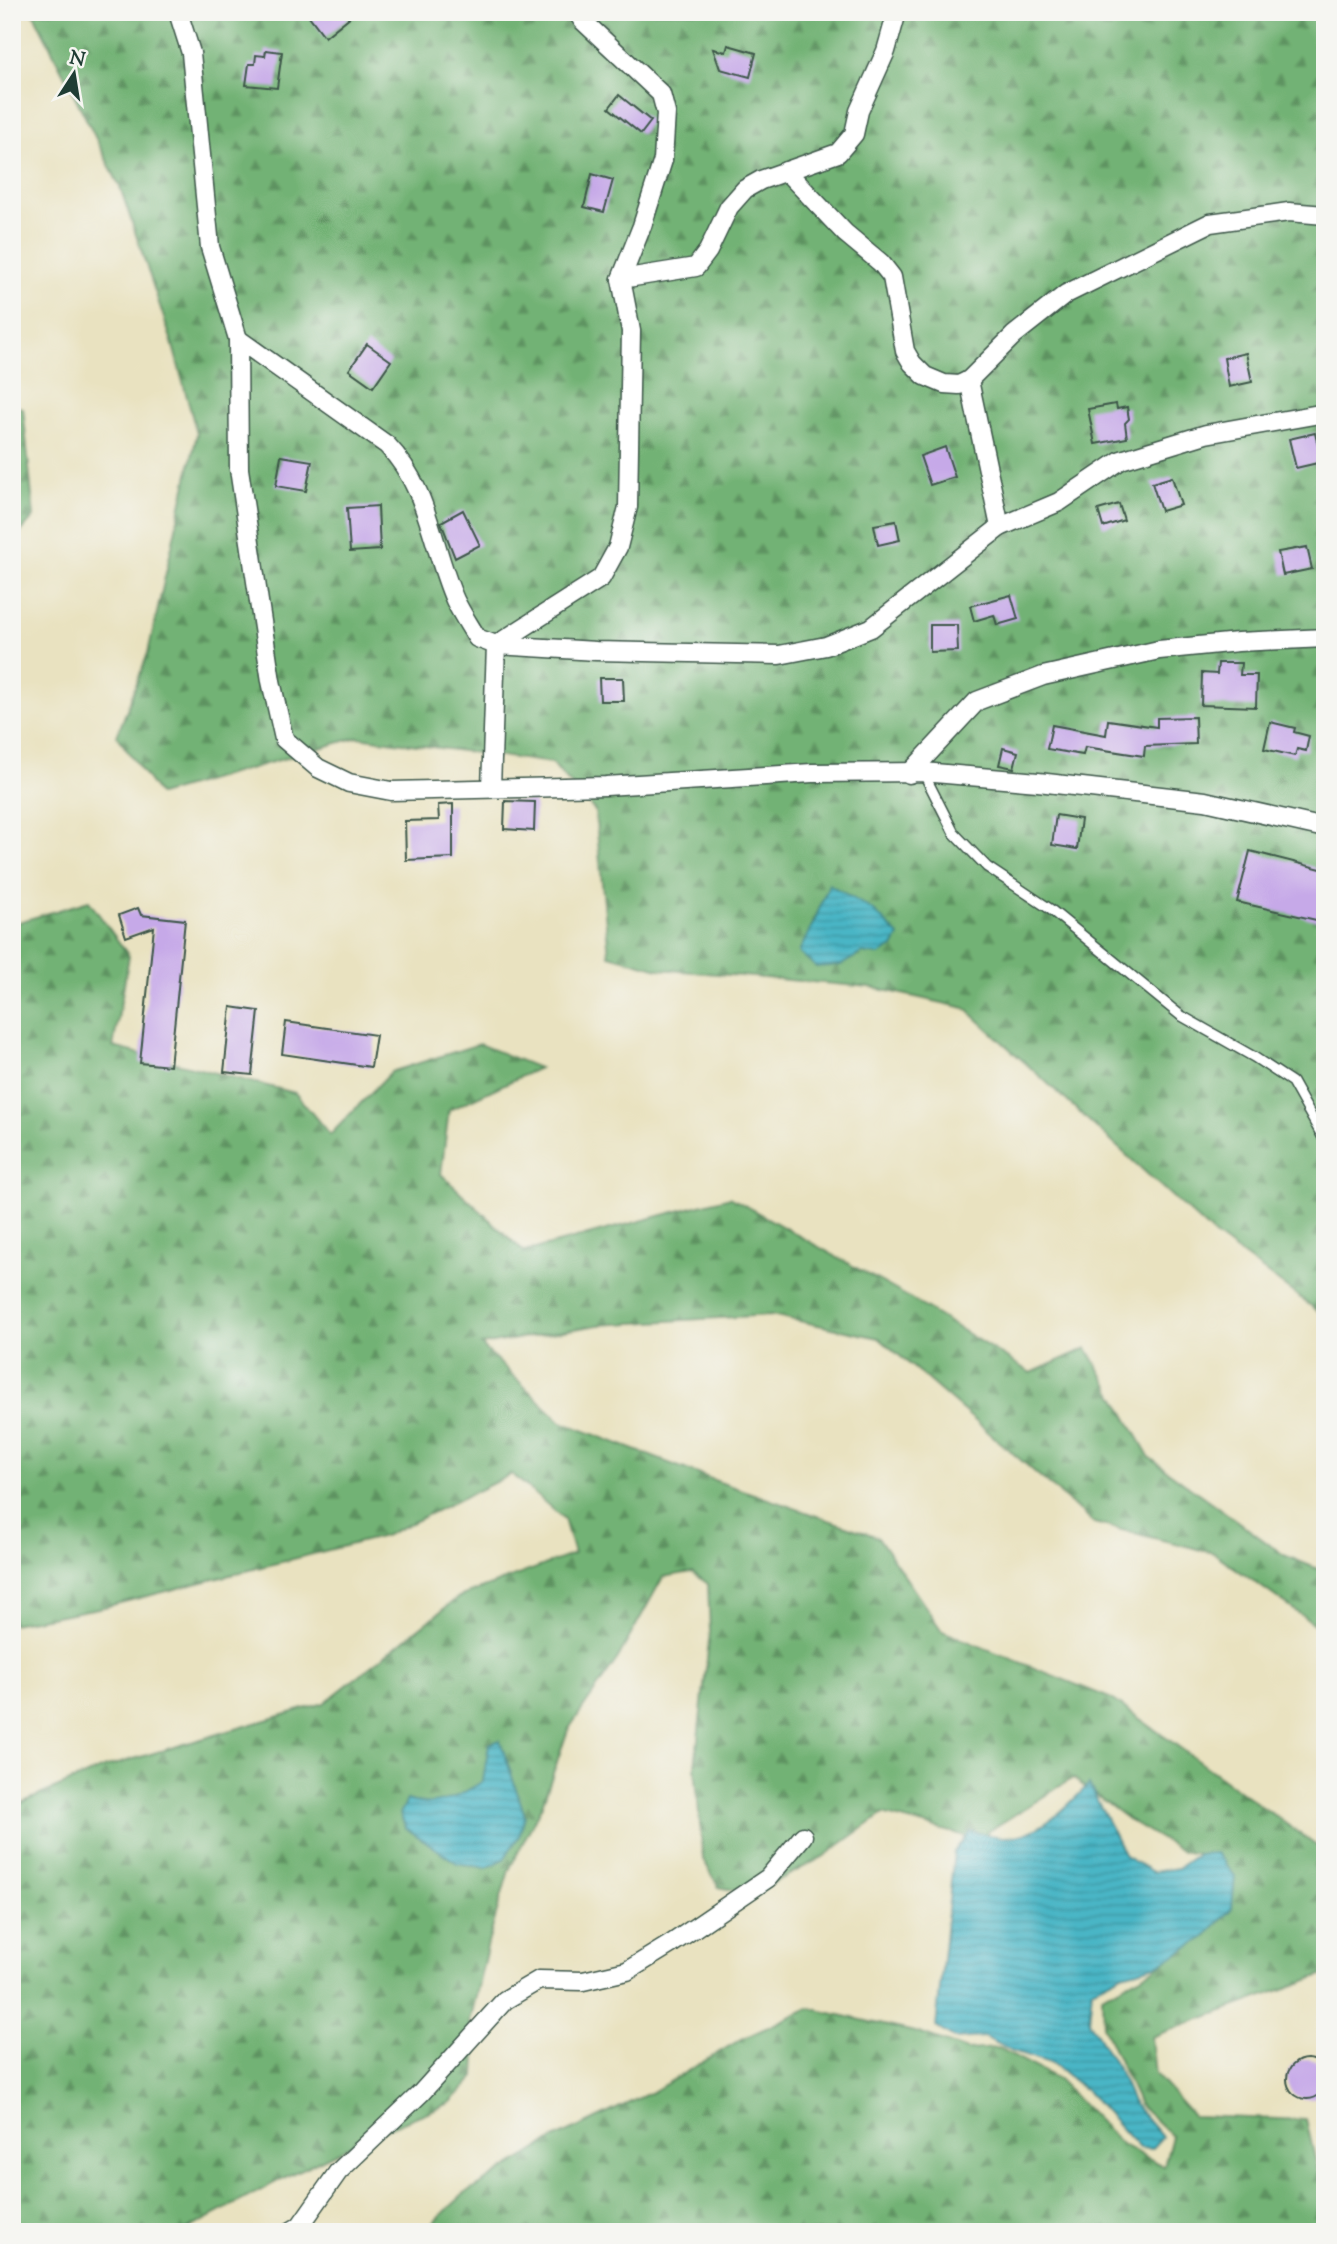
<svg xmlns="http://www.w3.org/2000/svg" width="1337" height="2244" viewBox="0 0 1337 2244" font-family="'Sorts Mill Goudy',serif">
	<defs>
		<pattern id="forest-firs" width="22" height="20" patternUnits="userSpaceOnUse" patternTransform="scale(1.75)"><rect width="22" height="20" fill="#72b274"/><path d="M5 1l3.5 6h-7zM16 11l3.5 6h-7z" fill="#5d9260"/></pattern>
		<pattern id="water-rules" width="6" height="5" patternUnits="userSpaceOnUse" patternTransform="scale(1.75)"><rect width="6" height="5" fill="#4ab6c6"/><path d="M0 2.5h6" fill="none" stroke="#3d95a2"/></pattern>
	</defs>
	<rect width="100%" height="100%" fill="#f6f6f2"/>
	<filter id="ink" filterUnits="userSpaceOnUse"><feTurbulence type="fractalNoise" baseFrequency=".0143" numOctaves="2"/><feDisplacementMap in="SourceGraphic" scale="14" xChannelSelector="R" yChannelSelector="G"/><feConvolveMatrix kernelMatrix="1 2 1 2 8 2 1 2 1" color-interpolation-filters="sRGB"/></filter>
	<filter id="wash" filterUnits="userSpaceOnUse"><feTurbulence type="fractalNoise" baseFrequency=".00686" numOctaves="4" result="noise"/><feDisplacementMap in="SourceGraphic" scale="28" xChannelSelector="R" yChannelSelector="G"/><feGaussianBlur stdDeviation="1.57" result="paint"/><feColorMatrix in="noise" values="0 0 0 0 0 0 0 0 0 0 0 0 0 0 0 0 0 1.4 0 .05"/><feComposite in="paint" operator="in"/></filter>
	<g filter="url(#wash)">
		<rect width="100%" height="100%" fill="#e9e2c0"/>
		<g fill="url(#forest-firs)" stroke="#487854" stroke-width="2">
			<path d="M 33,12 L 1325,12 L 1325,1316 L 1212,1233 L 965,1008 L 870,987 L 659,969 L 609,955 L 595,811 L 552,763 L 358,737 L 159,795 L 117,736 L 148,653 L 197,434 L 172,342 L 120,187 Z"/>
			<path d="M 12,406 L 23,408 L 34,517 L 12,542 Z"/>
			<path d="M 89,901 L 129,956 L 113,1047 L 295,1093 L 330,1135 L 391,1072 L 479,1044 L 539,1068 L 449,1110 L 441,1174 L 524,1252 L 730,1197 L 908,1297 L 1031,1373 L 1087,1348 L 1150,1458 L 1284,1555 L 1325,1572 L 1325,1632 L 1214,1553 L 1094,1523 L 879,1338 L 771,1315 L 598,1325 L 481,1345 L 561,1422 L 719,1482 L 878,1537 L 942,1631 L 1112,1699 L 1325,1852 L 1325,1974 L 1151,2037 L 1155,2074 L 1193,2116 L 1306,2120 L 1325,2201 L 1325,2232 L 423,2232 L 463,2195 L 552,2140 L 654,2091 L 740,2040 L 809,2008 L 919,2033 L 967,2050 L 999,2048 L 1058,2079 L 1122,2145 L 1164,2166 L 1172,2136 L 1139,2105 L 1103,2026 L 1102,1996 L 1153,1970 L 1221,1921 L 1234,1881 L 1217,1857 L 1181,1851 L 1129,1820 L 1073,1778 L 976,1839 L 883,1814 L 823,1857 L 752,1894 L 719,1887 L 703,1859 L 695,1766 L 710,1632 L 708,1584 L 692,1572 L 663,1577 L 618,1658 L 568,1730 L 542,1805 L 509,1870 L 488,1943 L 470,2022 L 476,2053 L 475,2077 L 450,2103 L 381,2131 L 291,2174 L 183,2232 L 12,2232 L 12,1807 L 103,1768 L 324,1703 L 459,1597 L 574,1554 L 564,1519 L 512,1474 L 384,1536 L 104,1607 L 12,1624 L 12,924 Z"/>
		</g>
		<g fill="url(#water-rules)" stroke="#347a7d" stroke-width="2">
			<path d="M 829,884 L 874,911 L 899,936 L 893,947 L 879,955 L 862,953 L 841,965 L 816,967 L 799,952 L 814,922 Z"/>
			<path d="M 500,1740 L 525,1816 L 519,1836 L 504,1859 L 487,1868 L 457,1863 L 406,1828 L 400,1814 L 407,1800 C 434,1810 460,1796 483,1781 L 489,1744 Z"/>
			<path d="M 1089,1784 L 1125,1856 L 1153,1872 L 1178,1868 L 1198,1854 L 1216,1853 L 1235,1876 L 1232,1908 L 1204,1938 L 1157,1965 L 1122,1974 L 1092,1989 L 1089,2021 L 1119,2071 L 1132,2102 L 1162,2137 L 1151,2149 L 1139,2148 L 1088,2092 L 1053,2064 L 1013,2051 L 984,2037 L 955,2039 L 936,2027 L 954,1852 L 970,1831 C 980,1833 992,1836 1002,1837 C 1038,1838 1067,1807 1089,1784 Z"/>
		</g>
		<g id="blocks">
			<g fill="#c6a9e8">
				<path d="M 306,12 L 356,12 L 325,37 Z"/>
				<path d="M 728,45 L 756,53 L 750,77 L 720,69 L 713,49 L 726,52 Z"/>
				<path d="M 266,50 L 282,52 L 277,88 L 246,85 L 249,64 L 255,64 L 256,55 L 265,56 Z"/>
				<path d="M 619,95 L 651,121 L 641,134 L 609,108 Z"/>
				<path d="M 592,174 L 613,180 L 604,212 L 584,207 Z"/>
				<path d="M 367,344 L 391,361 L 373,387 L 349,370 Z"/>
				<path d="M 1246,353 L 1252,382 L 1229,387 L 1224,358 Z"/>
				<path d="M 1116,404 L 1117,409 L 1127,407 L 1129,419 L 1125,423 L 1127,438 L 1095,444 L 1088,409 Z"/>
				<path d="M 1315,433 L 1322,462 L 1296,468 L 1289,439 Z"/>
				<path d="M 945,447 L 955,477 L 930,485 L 920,456 Z"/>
				<path d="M 281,456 L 312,461 L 306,491 L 276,486 Z"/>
				<path d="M 1172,477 L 1181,505 L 1161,511 L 1152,483 Z"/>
				<path d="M 1119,504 L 1124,520 L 1103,527 L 1098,510 Z"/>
				<path d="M 378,506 L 380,550 L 350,552 L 347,508 Z"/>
				<path d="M 463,510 L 480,545 L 455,558 L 441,522 Z"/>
				<path d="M 896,521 L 900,540 L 878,545 L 874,525 Z"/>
				<path d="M 1307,547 L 1312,569 L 1283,575 L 1278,552 Z"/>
				<path d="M 1011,595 L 1018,619 L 997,625 L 994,615 L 974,621 L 970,606 Z"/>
				<path d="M 930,625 L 957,625 L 958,651 L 930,652 Z"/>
				<path d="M 1218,663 L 1241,663 L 1240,675 L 1257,675 L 1256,707 L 1201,705 L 1202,673 L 1217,674 Z"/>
				<path d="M 599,678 L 623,678 L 624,701 L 600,701 Z"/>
				<path d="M 1195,717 L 1196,744 L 1145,746 L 1144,756 L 1085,747 L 1083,755 L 1047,749 L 1052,725 L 1106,735 L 1108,720 L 1157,727 L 1157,718 Z"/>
				<path d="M 1270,722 L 1295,728 L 1294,732 L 1309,736 L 1306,751 L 1297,749 L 1295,756 L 1264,749 Z"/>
				<path d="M 1003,748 L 1018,752 L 1014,768 L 999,765 Z"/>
				<path d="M 505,801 L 535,802 L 534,831 L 504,829 Z"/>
				<path d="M 453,804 L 453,858 L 406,860 L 405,821 L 439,820 L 438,805 Z"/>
				<path d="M 1056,815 L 1081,819 L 1077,849 L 1052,845 Z"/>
				<path d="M 1250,851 L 1325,870 L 1325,922 L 1237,902 Z"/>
				<path d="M 138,908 L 141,915 L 185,920 L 170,1066 L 140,1063 L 154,927 L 126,937 L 119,915 Z"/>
				<path d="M 231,1007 L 259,1011 L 252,1075 L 224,1072 Z"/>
				<path d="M 286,1022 L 376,1035 L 371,1067 L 282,1054 Z"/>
				<circle cx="1307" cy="2079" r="20"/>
			</g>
		</g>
	</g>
	<g filter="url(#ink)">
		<use href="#blocks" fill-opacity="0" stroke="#3d5649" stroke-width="2"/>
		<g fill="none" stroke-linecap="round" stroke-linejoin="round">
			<defs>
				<path id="service" d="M 923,772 L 954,833 L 987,867 L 1050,909 L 1180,1015 L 1254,1057 L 1292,1082 L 1325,1141"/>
				<g id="minor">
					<path d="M 178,12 L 191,53 L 210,247 L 238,339 L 239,469 L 271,681 L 284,739 L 318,768 L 349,783 L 391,791 L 606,786 L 812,773 L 923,772 L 1038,782 L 1205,801 L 1325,828"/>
					<path d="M 786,171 L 845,233 L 881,263 L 892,277 L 905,351 L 912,363 L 925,376 L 944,384 L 959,385 L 969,380 L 1014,335 L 1066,294 L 1210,223 L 1289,212 L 1325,215"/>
					<path d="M 621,279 L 696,267 L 708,251 L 729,207 L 745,189 L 761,180 L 838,153 L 854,134 L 859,111 L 886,51 L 897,12"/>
					<path d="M 238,339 L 387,445 C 429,488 432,548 455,600 C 461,613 470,626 477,638 L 496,645 L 596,651 L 779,655 L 826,646 L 871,628 L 1000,527 L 1059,502 L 1121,460 L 1206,434 L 1325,413"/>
					<path d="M 969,380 L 1000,527"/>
					<path d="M 496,645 L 601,578 L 618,547 L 628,507 L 631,331 L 621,279 L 642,226 L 663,160 L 666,113 L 661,94 L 583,21 L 577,12"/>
					<path d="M 909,774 L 977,701 L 1043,676 L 1159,650 L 1238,642 L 1325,638"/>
					<path d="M 491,788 L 496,645"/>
					<path d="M 290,2232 L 300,2226 L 338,2172 L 421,2093 L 505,2000 L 539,1980 L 583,1981 L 627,1971 L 671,1944 L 768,1878 L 803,1836"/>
				</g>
			</defs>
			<use href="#service" stroke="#3d5649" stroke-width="12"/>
			<use href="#minor" stroke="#3d5649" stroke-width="21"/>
			<use href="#service" stroke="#fff" stroke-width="9"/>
			<use href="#minor" stroke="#fff" stroke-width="18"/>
		</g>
	</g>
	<rect width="1337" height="2244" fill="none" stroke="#f6f6f2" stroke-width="42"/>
	<g transform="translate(74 74) rotate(12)" stroke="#f6f6f2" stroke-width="5" paint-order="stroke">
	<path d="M0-5L12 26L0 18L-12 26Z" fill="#1f3d34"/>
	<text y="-10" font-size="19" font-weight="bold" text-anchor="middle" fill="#1f3d34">N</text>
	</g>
</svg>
